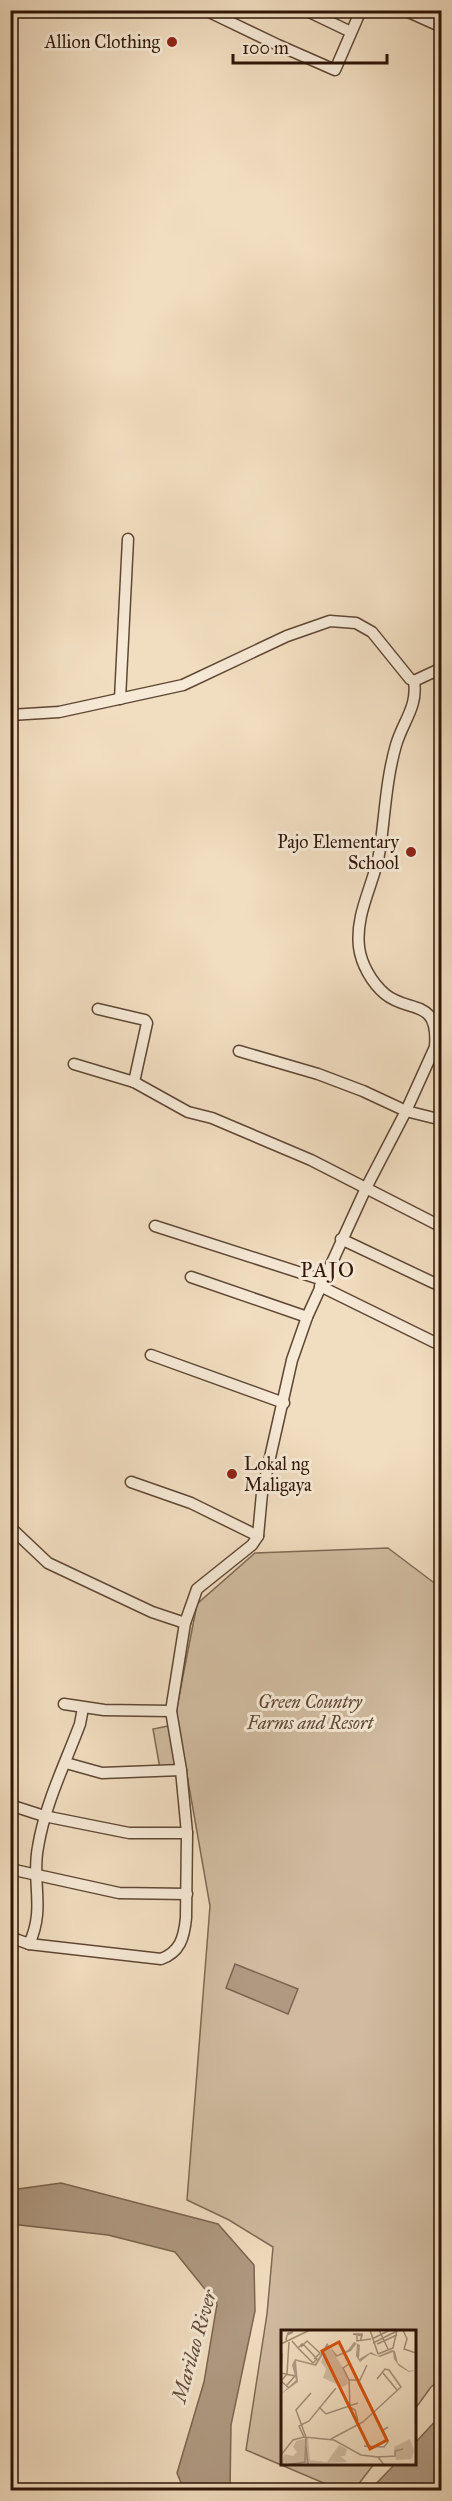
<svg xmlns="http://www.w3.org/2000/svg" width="452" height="2501" viewBox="0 0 452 2501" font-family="'IM FELL Great Primer',serif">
	<rect width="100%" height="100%" fill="#f1ddc0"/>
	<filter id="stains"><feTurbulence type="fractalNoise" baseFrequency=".00333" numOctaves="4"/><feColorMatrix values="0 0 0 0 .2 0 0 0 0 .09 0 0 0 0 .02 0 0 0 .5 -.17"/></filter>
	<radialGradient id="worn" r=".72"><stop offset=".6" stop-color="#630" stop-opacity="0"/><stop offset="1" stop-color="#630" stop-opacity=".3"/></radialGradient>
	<g fill="#d0bba0" stroke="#7f6853" stroke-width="1.5">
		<path d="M 388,1548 L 441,1588 L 441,2379 L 431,2387 L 415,2409 L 414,2332 L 282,2332 L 282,2464 L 374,2464 L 354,2490 L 340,2490 L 246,2450 L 267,2314 L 273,2247 L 229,2220 L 187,2200 L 210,1906 L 176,1712 L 197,1604 L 255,1553 Z"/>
		<path d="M 173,1725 L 180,1766 L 160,1769 L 153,1729 Z"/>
	</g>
	<g fill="#af9981" stroke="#7b6450" stroke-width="1.5">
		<path d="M 235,1964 L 298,1989 L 288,2014 L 226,1988 Z"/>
		<path d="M 61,2183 L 218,2224 L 254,2265 L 255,2311 L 231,2425 L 230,2490 L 184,2490 L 177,2473 L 204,2382 L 217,2304 L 175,2252 L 108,2235 L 11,2224 L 11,2190 Z"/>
		<path d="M 441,2415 L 441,2475 L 428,2490 L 370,2490 L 395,2464 L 414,2464 L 415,2443 Z"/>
	</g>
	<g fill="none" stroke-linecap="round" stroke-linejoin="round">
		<defs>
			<g id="street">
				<path d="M 205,10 L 278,45 L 335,70 L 361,10"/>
				<path d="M 305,10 L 351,32"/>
				<path d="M 404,10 L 442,27"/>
				<path d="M 414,681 L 442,668"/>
				<path d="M 120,699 L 128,539"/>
				<path d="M 10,715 L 59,712 L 183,685 L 287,636 L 330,621 L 356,623 L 372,632 L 410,679 L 414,681 C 418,707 403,721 396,745 C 386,780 385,814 380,849 C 375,883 355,912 359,947 C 361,964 372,983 385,994 C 409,1014 439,997 435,1047 L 406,1111 L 366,1188 L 307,1317 L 292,1360 L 262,1493 L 258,1536 L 252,1545 L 197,1589 L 185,1623 L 171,1711 L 181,1770 L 187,1833 L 186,1918 C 184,1938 180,1952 161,1959 L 29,1944"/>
				<path d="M 98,1009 L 145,1020 L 147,1023 L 134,1082"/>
				<path d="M 239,1051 L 318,1074 L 363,1091 L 406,1111 L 442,1120"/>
				<path d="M 74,1064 L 134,1082 L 188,1112 L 212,1118 L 311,1160 L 442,1227"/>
				<path d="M 155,1226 L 323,1280"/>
				<path d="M 341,1239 L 434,1283"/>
				<path d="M 191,1277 L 307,1317"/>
				<path d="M 320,1286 L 436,1343"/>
				<path d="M 151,1355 L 284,1403"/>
				<path d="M 131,1482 L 191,1503 L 258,1536"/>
				<path d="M 10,1527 L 48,1563 L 152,1612 L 185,1623"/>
				<path d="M 64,1704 L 104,1710 L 171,1711"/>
				<path d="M 66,1763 L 102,1773 L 181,1770"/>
				<path d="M 10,1805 L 44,1816 L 129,1833 L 187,1833"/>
				<path d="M 10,1869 L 119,1893 L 187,1894"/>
				<path d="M 10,1937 L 29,1944 C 46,1908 31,1882 38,1847 C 45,1804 65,1764 80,1724 L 83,1708"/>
			</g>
		</defs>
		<use href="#street" stroke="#5f4734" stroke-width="13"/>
		<use href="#street" stroke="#f6e9d6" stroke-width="10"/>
	</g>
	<g fill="#8f2418" stroke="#f6e9d6" stroke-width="2">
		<circle cx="172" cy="42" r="6"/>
		<circle cx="411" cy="852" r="6"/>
		<circle cx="232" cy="1474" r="6"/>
	</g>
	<g text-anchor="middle" stroke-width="6" stroke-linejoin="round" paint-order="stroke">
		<g font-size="18" fill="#2e1506" stroke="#f6e9d6" text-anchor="end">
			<text x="160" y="48">Allion Clothing</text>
			<text x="399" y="848">Pajo Elementary<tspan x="399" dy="21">School</tspan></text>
			<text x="244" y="1470" text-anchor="start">Lokal ng<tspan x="244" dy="21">Maligaya</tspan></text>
		</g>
		<g font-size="18" font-style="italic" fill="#5f4734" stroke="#f6e9d6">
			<text x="310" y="1708">Green Country<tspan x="310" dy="21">Farms and Resort</tspan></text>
		</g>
		<g font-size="20" font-style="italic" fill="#624a37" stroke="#f6e9d6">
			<text transform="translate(194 2346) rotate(-74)" y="7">Marilao River</text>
		</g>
		<g font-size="21" letter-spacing="1.5" fill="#2e1506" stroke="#f6e9d6">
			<text x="328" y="1277">PAJO</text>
		</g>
	</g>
	<g transform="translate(281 2330)">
		<rect width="135" height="135" fill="#f1ddc0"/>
		<path d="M 45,19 L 50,19 L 66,44 L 67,54 L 62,57 L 42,48 L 45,39 L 40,32 ZM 27,108 L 29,130 L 46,132 L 58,115 L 66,119 L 64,126 L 59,126 L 67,132 L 0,135 L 3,124 L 12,126 L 16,122 L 12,117 L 15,111 ZM 129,109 L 133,120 L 131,129 L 115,130 L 113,117 Z" fill="#d0bba0"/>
		<path d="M 73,12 L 79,15 L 78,29 L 90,22 L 97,26 L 111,20 L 114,21 L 117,33 L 128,41 L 135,40 L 128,42 L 118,36 L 113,29 L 112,22 L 99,27 L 89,24 L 79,32 L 75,26 L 76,13 L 70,21 L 55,27 L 48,15 L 35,36 L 15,31 L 17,52 L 0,64 L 15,50 L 11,35 L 14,29 L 34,34 L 46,13 L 56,25 L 67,20 Z" fill="#af9981"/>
		<path fill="none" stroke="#a38d76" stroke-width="1.5" d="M 89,0 L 97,24M 98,0 L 107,19M 122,0 L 126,9 L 123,19 L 135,23M 76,6 L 76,11 L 90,9M 91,9 L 109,0M 6,11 L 5,9 L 7,3 L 12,2 L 6,5M 11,11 L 17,18 L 21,14 L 22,14 L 36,29 L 32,33 L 17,18M 79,11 L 80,8 L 81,6 L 81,4 L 72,4 L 81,6M 92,13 L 116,1M 0,14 L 29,0M 96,14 L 116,5M 20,17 L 26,11 L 39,23 L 33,29M 97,24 L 112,18 L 116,0M 68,34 L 62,38 L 68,50 L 69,77 L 74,80 L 77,91M 0,41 L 1,23M 0,43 L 14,46 L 6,55M 102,43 L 116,60M 68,50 L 79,50 L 86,35M 8,58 L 0,51 L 6,44 L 8,12M 38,77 L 45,84 L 77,73M 23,107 L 18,96 L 28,91 L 55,58M 50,109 L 82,92 L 120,57 L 108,40 L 104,39 L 96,49M 83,116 L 103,117 L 107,112 L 102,100 L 107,97M 25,117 L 27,135M 0,125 L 12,110 L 23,107 L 53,110 L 80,125 L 97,127 L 103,135M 96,127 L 114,126 L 114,121 L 122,119M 4,135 L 24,132 L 25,107 L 15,80 L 30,63"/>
		<path fill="#d5520b" fill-opacity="0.15" stroke="#d5520b" stroke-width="3" d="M 58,12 L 106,110 L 89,119 L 41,21 Z"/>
		<rect width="135" height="135" fill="none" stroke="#2e1506" stroke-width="3"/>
	</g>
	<rect width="452" height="2501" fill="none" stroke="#f1ddc0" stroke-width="36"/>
	<rect x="12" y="12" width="428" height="2477" fill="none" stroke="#2e1506" stroke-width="3"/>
	<rect x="18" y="18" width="416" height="2465" fill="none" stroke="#2e1506" stroke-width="1.5"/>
	<path d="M233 54v9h154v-9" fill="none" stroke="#2e1506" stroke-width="3"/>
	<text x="242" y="54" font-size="18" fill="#2e1506" stroke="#f6e9d6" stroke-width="4.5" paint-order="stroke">100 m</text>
	<rect width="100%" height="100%" filter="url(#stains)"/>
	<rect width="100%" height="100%" fill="url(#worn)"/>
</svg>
